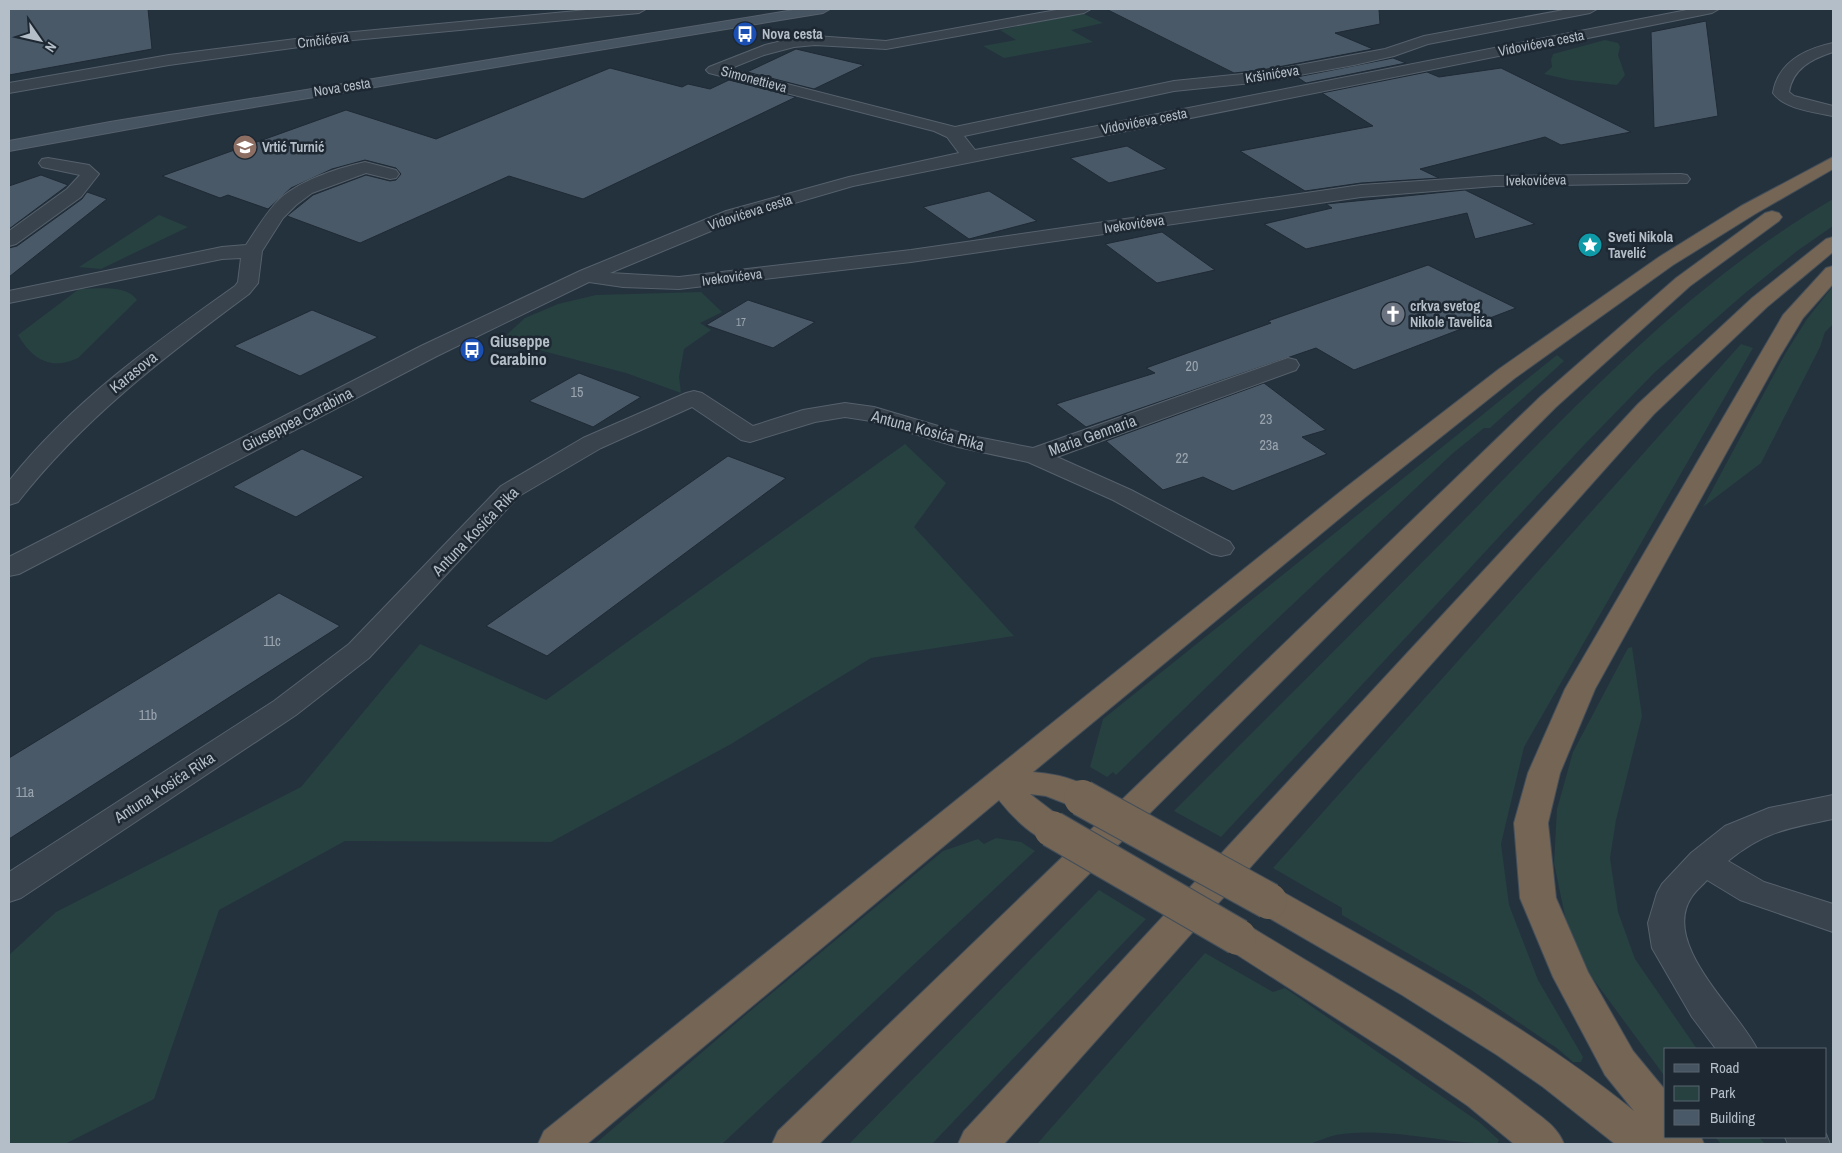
<svg xmlns="http://www.w3.org/2000/svg" width="1842" height="1153" viewBox="0 0 1842 1153" font-family="'Archivo Narrow',sans-serif">
	<rect width="100%" height="100%" fill="#24323e"/>
	<g fill="#274040">
		<path d="M 1082,13 L 1103,23 L 1071,30 L 1093,42 L 1004,58 L 983,46 L 1016,40 L 1000,30 Z"/>
		<path d="M 1605,40 L 1618,43 L 1620,47 L 1618,55 L 1625,75 L 1617,85 L 1570,80 L 1544,74 L 1552,67 L 1551,60 L 1553,54 Z"/>
		<path d="M 1833,199 L 1833,226 L 1797,251 L 1744,294 L 1655,372 L 1584,445 L 1221,837 L 1174,811 C 1271,714 1368,617 1465,519 C 1579,402 1691,282 1833,199 Z"/>
		<path d="M 159,215 L 188,227 L 101,269 L 79,267 Z"/>
		<path d="M 1833,286 L 1833,324 L 1825,332 L 1820,347 L 1761,463 L 1703,507 L 1785,354 L 1807,319 Z"/>
		<path d="M 79,289 C 95,289 127,284 137,300 L 78,358 C 51,371 32,359 18,335 Z"/>
		<path d="M 701,292 L 722,312 L 700,323 L 711,330 L 684,349 L 679,377 L 681,393 L 626,373 L 501,340 L 525,318 L 558,304 L 596,295 Z"/>
		<path d="M 1741,344 L 1753,348 L 1524,747 L 1501,844 L 1509,905 L 1538,980 L 1583,1057 L 1581,1062 L 1573,1062 L 1558,1049 L 1471,990 L 1342,915 L 1342,908 L 1273,868 Z"/>
		<path d="M 1557,355 L 1564,361 L 1490,428 L 1484,428 L 1452,454 L 1255,640 L 1116,775 L 1113,772 L 1107,777 L 1090,767 L 1103,719 Z"/>
		<path d="M 905,444 L 946,483 L 914,527 L 1014,636 L 871,658 L 731,744 L 551,842 L 345,841 L 219,910 L 154,1099 L 65,1144 L 9,1144 L 9,955 L 56,912 L 301,787 L 420,644 L 546,700 Z"/>
		<path d="M 1632,647 L 1642,716 L 1616,820 L 1610,858 L 1618,912 L 1635,959 L 1697,1049 L 1666,1049 L 1666,1078 L 1588,972 L 1566,921 L 1554,863 L 1557,809 L 1573,752 L 1628,648 Z"/>
		<path d="M 996,838 L 1021,842 L 1035,851 L 722,1144 L 595,1144 L 749,1012 L 943,851 L 978,839 L 984,844 Z"/>
		<path d="M 1099,890 L 1146,919 L 932,1144 L 849,1144 Z"/>
		<path d="M 1205,953 L 1273,992 L 1285,988 L 1479,1122 L 1499,1140 L 1497,1144 C 1444,1144 1389,1126 1336,1135 C 1327,1137 1318,1141 1310,1144 L 1037,1144 Z"/>
		<path d="M 1715,1137 L 1759,1137 L 1765,1144 L 1721,1144 Z"/>
	</g>
	<g fill="#4a5967" stroke="#1f2a35">
		<path d="M 9,9 L 148,9 L 152,49 L 9,75 Z"/>
		<path d="M 1106,9 L 1379,9 L 1380,24 L 1335,33 L 1373,49 L 1262,70 L 1234,73 Z"/>
		<path d="M 1706,21 L 1718,116 L 1654,128 L 1651,32 Z"/>
		<path d="M 796,49 L 864,65 L 814,89 L 747,72 Z"/>
		<path d="M 1393,58 L 1406,63 L 1306,83 L 1297,77 Z"/>
		<path d="M 610,68 L 682,87 L 688,84 L 710,89 L 729,80 L 796,97 L 583,199 L 509,176 L 360,243 L 287,216 L 313,195 L 366,175 L 390,181 L 396,180 L 401,174 L 396,168 L 365,160 L 332,169 L 291,188 L 268,209 L 228,195 L 220,198 L 162,176 L 346,110 L 436,139 Z"/>
		<path d="M 1501,68 L 1631,132 L 1561,145 L 1545,137 L 1420,169 L 1439,178 L 1361,183 L 1305,191 L 1240,151 L 1373,126 L 1322,93 L 1427,72 L 1439,77 Z"/>
		<path d="M 1127,146 L 1167,169 L 1109,183 L 1070,158 Z"/>
		<path d="M 41,175 L 68,185 L 9,229 L 9,186 Z"/>
		<path d="M 1465,190 L 1535,224 L 1475,239 L 1467,213 L 1306,249 L 1264,224 L 1332,208 L 1326,204 Z"/>
		<path d="M 989,191 L 1037,221 L 969,239 L 923,207 Z"/>
		<path d="M 87,192 L 107,199 L 9,277 L 9,248 L 17,246 L 82,199 Z"/>
		<path d="M 1162,232 L 1215,270 L 1157,283 L 1105,244 Z"/>
		<path d="M 1428,265 L 1516,308 L 1354,370 L 1316,348 L 1086,427 L 1056,404 L 1155,373 L 1146,368 L 1271,323 L 1268,321 Z"/>
		<path d="M 748,300 L 815,322 L 773,348 L 706,325 Z"/>
		<path d="M 312,310 L 378,337 L 300,376 L 234,346 Z"/>
		<path d="M 579,373 L 641,397 L 593,427 L 529,401 Z"/>
		<path d="M 1264,383 L 1326,430 L 1302,437 L 1327,454 L 1233,491 L 1203,477 L 1163,490 L 1106,441 Z"/>
		<path d="M 302,449 L 364,477 L 296,517 L 233,487 Z"/>
		<path d="M 728,456 L 786,478 L 547,656 L 486,626 Z"/>
		<path d="M 279,593 L 340,626 L 9,839 L 9,758 Z"/>
	</g>
	<g fill="none" stroke-linecap="round" stroke-linejoin="round">
		<defs>
			<g id="street">
				<path d="M 597,9 L 646,9 L 639,13 L 343,41 L 169,65 L 9,93 L 9,83 L 169,55 L 343,33 Z"/>
				<path d="M 1062,9 L 1091,9 L 1084,13 L 886,49 L 815,45 L 794,47 L 764,55 L 729,69 L 955,127 L 1174,81 L 1262,72 L 1385,49 L 1424,36 L 1569,9 L 1597,9 L 1590,13 L 1428,44 L 1394,56 L 1354,65 L 1262,82 L 1174,91 L 964,136 L 975,150 L 1692,9 L 1719,9 L 1712,13 L 853,186 L 740,219 L 610,273 L 679,277 L 911,250 L 1361,185 L 1495,176 L 1681,174 L 1687,175 L 1690,179 L 1687,183 L 1495,186 L 1361,197 L 911,262 L 679,289 L 623,287 L 589,282 L 437,356 L 19,574 L 9,576 L 9,557 L 421,346 L 580,271 L 726,211 L 849,177 L 959,153 L 947,137 L 934,131 L 709,73 L 706,70 L 709,67 L 765,45 L 794,38 L 815,36 L 886,41 Z"/>
				<path d="M 1833,43 L 1833,52 C 1812,59 1793,68 1789,92 L 1794,96 L 1833,106 L 1833,116 C 1815,112 1784,109 1773,93 C 1778,62 1805,49 1833,43 Z"/>
				<path d="M 48,158 L 89,165 L 99,174 L 81,197 L 16,244 L 9,246 L 9,231 L 67,189 L 80,175 L 42,167 L 39,163 L 42,159 Z"/>
				<path d="M 365,162 L 396,170 L 399,174 L 396,178 L 390,179 L 366,173 L 312,193 L 296,205 L 283,218 L 262,251 L 258,283 L 249,294 C 164,357 83,419 18,502 L 9,505 L 9,481 C 72,402 153,344 235,286 L 238,282 L 241,258 L 222,259 L 9,303 L 9,291 L 222,247 L 246,245 C 257,229 268,209 283,196 C 305,179 338,168 365,162 Z"/>
				<path d="M 1288,358 L 1296,360 L 1299,365 L 1296,370 L 1057,457 L 1131,490 L 1230,542 L 1234,548 L 1230,554 L 1221,556 L 1212,554 L 1113,500 L 1028,462 L 958,447 L 871,421 L 845,417 L 815,422 L 750,442 L 741,440 L 692,407 L 601,448 L 519,496 L 369,658 L 296,715 L 21,898 L 9,902 L 9,872 L 274,701 L 349,644 L 501,486 L 583,438 L 686,393 L 694,391 L 702,393 L 753,426 L 803,410 L 845,403 L 874,407 L 972,436 L 1033,448 Z"/>
				<path d="M 1833,795 L 1833,819 C 1789,828 1765,831 1728,861 L 1764,882 L 1833,904 L 1833,932 L 1740,900 L 1707,880 C 1702,886 1695,891 1691,898 C 1661,945 1738,1010 1757,1049 L 1716,1049 L 1692,1017 L 1652,948 L 1648,923 L 1657,893 L 1662,884 L 1691,853 L 1725,826 L 1769,808 Z"/>
				<path d="M 1826,1134 L 1830,1144 L 1788,1144 L 1785,1137 L 1826,1137 Z"/>
			</g>
			<path id="secondary" d="M 800,9 L 830,9 L 823,13 L 212,114 L 9,151 L 9,141 L 110,122 Z"/>
			<g id="highway">
				<path d="M 1833,157 L 1833,169 L 1755,214 L 1673,265 L 1515,378 L 1363,499 L 1033,772 C 1054,774 1087,779 1098,798 L 1094,806 L 1082,810 L 1046,796 L 1030,794 L 1064,820 L 1069,829 L 1064,838 C 1061,839 1056,841 1052,841 C 1035,841 1009,813 999,800 L 587,1144 L 538,1144 L 544,1131 L 1345,488 L 1499,369 L 1659,257 L 1741,206 Z"/>
				<path d="M 1772,211 L 1779,213 L 1782,217 L 1779,221 L 1690,286 L 1556,407 L 819,1144 L 772,1144 L 778,1131 L 1540,397 L 1676,278 L 1765,213 Z"/>
				<path d="M 1833,237 L 1833,252 L 1767,307 L 1654,414 L 1004,1144 L 958,1144 L 964,1131 L 1638,404 L 1752,298 L 1826,239 Z"/>
				<path d="M 1833,266 L 1833,284 L 1803,318 L 1780,356 L 1595,689 L 1560,773 L 1548,823 L 1556,898 L 1588,972 L 1633,1051 L 1666,1091 L 1666,1137 L 1701,1137 L 1704,1144 L 1615,1144 L 1543,1087 L 1497,1055 L 1402,995 L 1257,911 L 1251,901 L 1257,891 L 1269,887 L 1281,891 C 1401,959 1526,1023 1634,1111 L 1605,1075 L 1553,977 L 1520,898 L 1514,823 L 1528,773 L 1565,689 L 1783,315 L 1826,268 Z"/>
				<path d="M 1238,923 L 1251,927 C 1342,983 1438,1036 1522,1102 C 1538,1115 1557,1125 1564,1144 L 1514,1144 L 1468,1106 L 1398,1058 L 1225,947 L 1220,937 L 1225,927 Z"/>
			</g>
		</defs>
		<use href="#street" stroke="#56616c" stroke-width="2"/>
		<use href="#secondary" stroke="#56616c" stroke-width="2"/>
		<use href="#highway" stroke="#434e59" stroke-width="2"/>
		<use href="#street" fill="#38434e" fill-rule="evenodd"/>
		<use href="#secondary" fill="#465361" fill-rule="evenodd"/>
		<use href="#highway" fill="#746555" fill-rule="evenodd"/>
		<defs>
			<g id="highway-bridge">
				<path d="M 1082,798 L 1269,901"/>
				<path d="M 1052,829 L 1238,937"/>
			</g>
		</defs>
		<use href="#highway-bridge" stroke="#434e59" stroke-width="38" stroke-linecap="butt"/>
		<use href="#highway-bridge" stroke="#746555" stroke-width="36"/>
	</g>
	<defs>
		<symbol id="bus-disc" viewBox="-11 -11 22 22"><circle r="9.5" fill="#1a4fb4" stroke="#1d2833"/><path d="M-5-6H5V4H4V6H2V4H-2V6H-4V4H-5ZM-3.5-4V0h7V-4ZM-3.5 1.2v1.5H-2V1.2ZM2 1.2v1.5H3.5V1.2Z" fill="#fff"/></symbol>
		<symbol id="school-disc" viewBox="-11 -11 22 22"><circle r="9.5" fill="#8d6e63" stroke="#1d2833"/><path d="M0-5L7-2L0 1L-7-2ZM-4 1L0 2.5L4 1V4Q0 6-4 4Z" fill="#fff"/></symbol>
		<symbol id="sight-disc" viewBox="-11 -11 22 22"><circle r="9.5" fill="#0f9aa8" stroke="#1d2833"/><path d="M0-6L1.8-2.2L6-1.7L2.9 1.2L3.7 5.4L0 3.3L-3.7 5.4L-2.9 1.2L-6-1.7L-1.8-2.2Z" fill="#fff"/></symbol>
		<symbol id="church-disc" viewBox="-11 -11 22 22"><circle r="9.5" fill="#6b7280" stroke="#1d2833"/><path d="M-1.2-6h2.4v3.5h3.3v2.4h-3.3V6h-2.4V-.1h-3.3v-2.4h3.3Z" fill="#fff"/></symbol>
	</defs>
	<g fill-rule="evenodd">
		<use href="#bus-disc" x="731" y="20" width="28" height="28"/>
		<use href="#school-disc" x="231" y="133" width="28" height="28"/>
		<use href="#sight-disc" x="1576" y="231" width="28" height="28"/>
		<use href="#church-disc" x="1379" y="300" width="28" height="28"/>
		<use href="#bus-disc" x="458" y="336" width="28" height="28"/>
	</g>
	<g text-anchor="middle" stroke-width="5" stroke-linejoin="round" paint-order="stroke">
		<g font-size="11" fill="#9aa5b0">
			<text x="741" y="326">17</text>
		</g>
		<g font-size="14" font-weight="bold" fill="#b4bec9" stroke="#1d2833" text-anchor="start">
			<text x="762" y="39">Nova cesta</text>
			<text x="262" y="152">Vrtić Turnić</text>
			<text x="1608" y="242">Sveti Nikola<tspan x="1608" dy="16">Tavelić</tspan></text>
			<text x="1410" y="311">crkva svetog<tspan x="1410" dy="16">Nikole Tavelića</tspan></text>
		</g>
		<g font-size="14" fill="#b4bec9" stroke="#1d2833">
			<text transform="translate(323 40) rotate(-7)" y="5">Crnčićeva</text>
			<text transform="translate(1541 43) rotate(-11)" y="5">Vidovićeva cesta</text>
			<text transform="translate(1272 74) rotate(-9)" y="5">Kršinićeva</text>
			<text transform="translate(754 79) rotate(15)" y="5">Simonettieva</text>
			<text transform="translate(342 87) rotate(-9)" y="5">Nova cesta</text>
			<text transform="translate(1144 121) rotate(-11)" y="5">Vidovićeva cesta</text>
			<text transform="translate(1536 180) rotate(-1)" y="5">Ivekovićeva</text>
			<text transform="translate(750 212) rotate(-18)" y="5">Vidovićeva cesta</text>
			<text transform="translate(1134 224) rotate(-8)" y="5">Ivekovićeva</text>
			<text transform="translate(732 277) rotate(-7)" y="5">Ivekovićeva</text>
		</g>
		<g font-size="14" fill="#9aa5b0">
			<text x="1192" y="371">20</text>
			<text x="577" y="397">15</text>
			<text x="1266" y="424">23</text>
			<text x="1269" y="450">23a</text>
			<text x="1182" y="463">22</text>
			<text x="272" y="646">11c</text>
			<text x="148" y="720">11b</text>
			<text x="25" y="797">11a</text>
		</g>
		<g font-size="16" font-weight="bold" fill="#b4bec9" stroke="#1d2833" text-anchor="start">
			<text x="490" y="347">Giuseppe<tspan x="490" dy="18">Carabino</tspan></text>
		</g>
		<g font-size="16" fill="#b4bec9" stroke="#1d2833">
			<text transform="translate(133 372) rotate(-39)" y="6">Karasova</text>
			<text transform="translate(297 419) rotate(-27)" y="6">Giuseppea Carabina</text>
			<text transform="translate(928 430) rotate(15)" y="6">Antuna Kosića Rika</text>
			<text transform="translate(1092 435) rotate(-20)" y="6">Maria Gennaria</text>
			<text transform="translate(475 531) rotate(-46)" y="6">Antuna Kosića Rika</text>
			<text transform="translate(164 787) rotate(-33)" y="6">Antuna Kosića Rika</text>
		</g>
	</g>
	<rect width="1842" height="1153" fill="none" stroke="#b4bec9" stroke-width="20"/>
	<rect x="1664" y="1048" width="162" height="90" fill="#1d2833" stroke="#59646f"/>
	<rect x="1674" y="1064" width="25" height="8" fill="#465361" stroke="#59646f"/>
	<text x="1710" y="1073" font-size="15" fill="#b4bec9">Road</text>
	<rect x="1674" y="1086" width="25" height="15" fill="#274040" stroke="#59646f"/>
	<text x="1710" y="1098" font-size="15" fill="#b4bec9">Park</text>
	<rect x="1674" y="1110" width="25" height="15" fill="#4a5967" stroke="#59646f"/>
	<text x="1710" y="1123" font-size="15" fill="#b4bec9">Building</text>
	<g transform="translate(40 40) rotate(124)" stroke="#1d2833" stroke-width="4" paint-order="stroke">
	<path d="M0-4L9 19L0 12L-9 19Z" fill="#b4bec9"/>
	<text y="-8" font-size="14" font-weight="bold" text-anchor="middle" fill="#b4bec9">N</text>
	</g>
</svg>
